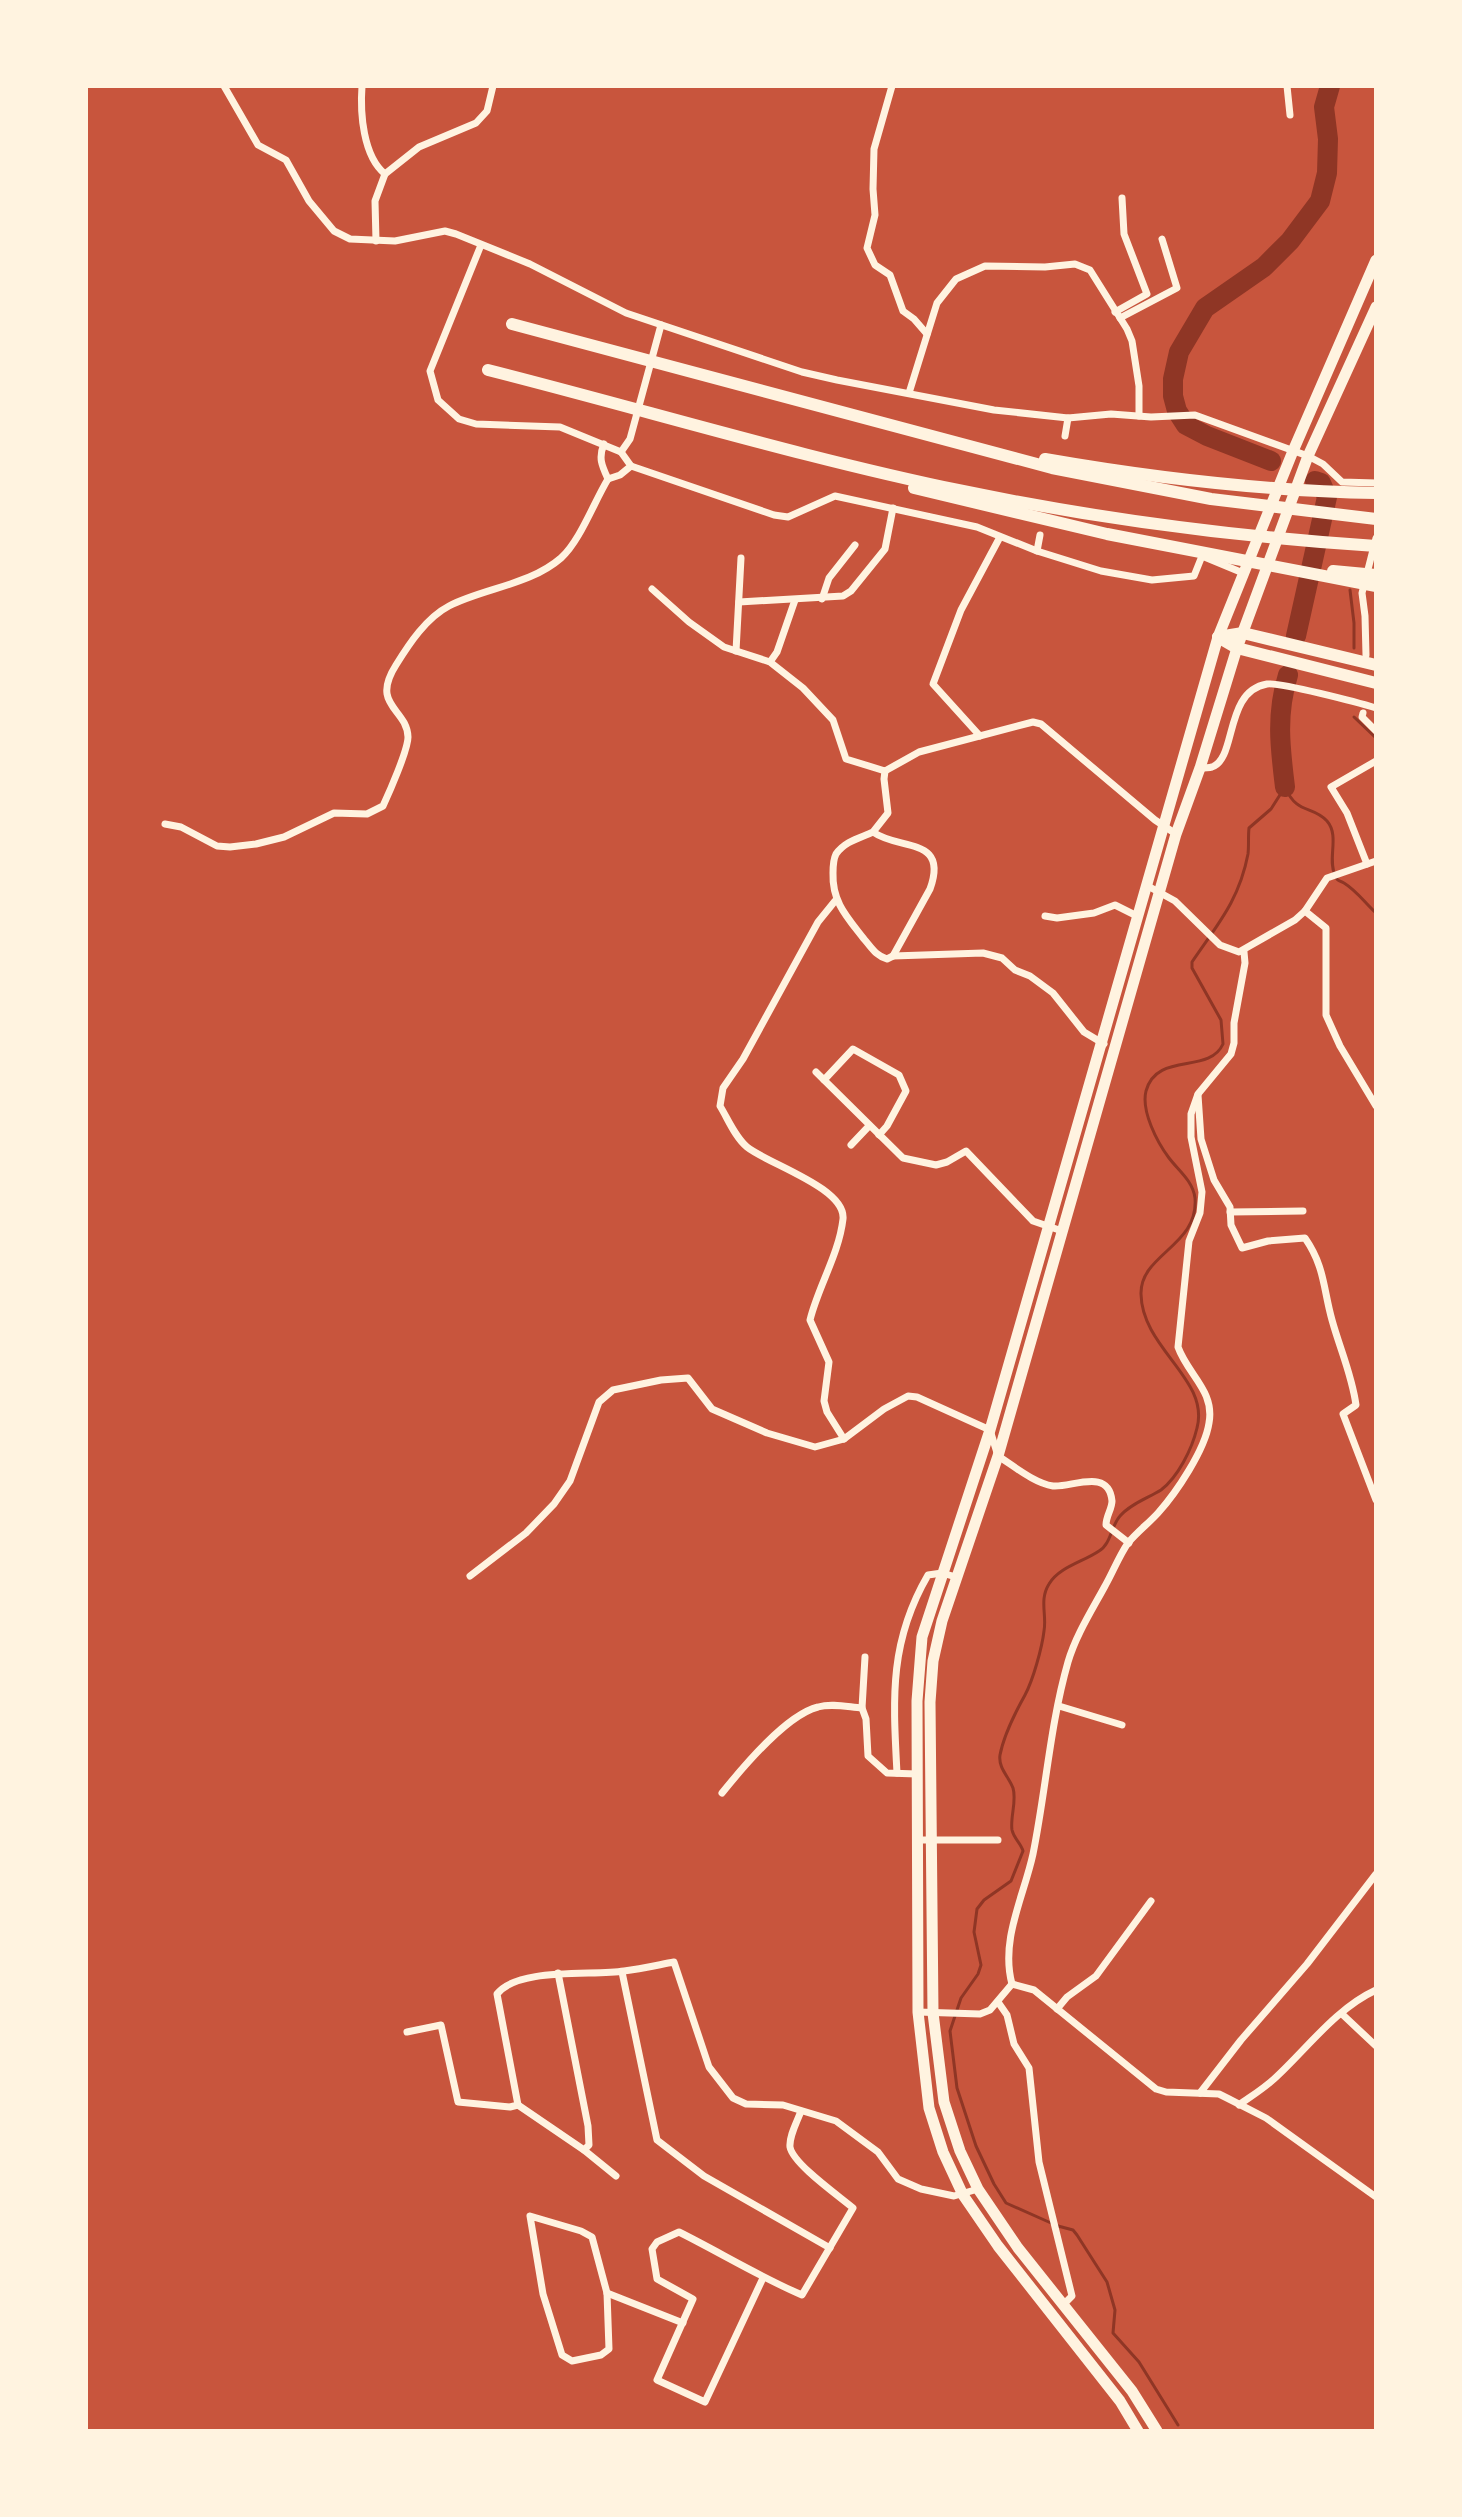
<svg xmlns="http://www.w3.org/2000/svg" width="1462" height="2517" viewBox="0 0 1462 2517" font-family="'Golos Text',sans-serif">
	<rect width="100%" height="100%" fill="#c8553d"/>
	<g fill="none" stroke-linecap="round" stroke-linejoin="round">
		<g stroke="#8f3625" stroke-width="3">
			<path d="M 1350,590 L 1354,623 L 1354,648"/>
			<path d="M 1354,717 L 1376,738"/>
			<path d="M 1285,787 C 1297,815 1312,805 1327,821 C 1340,836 1327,859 1335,875 C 1338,882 1337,879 1344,883 C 1357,891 1365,903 1376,913"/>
			<path d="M 1051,2223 L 1006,2203 L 994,2184 L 976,2146 L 957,2088 L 950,2031 L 961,1998 L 978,1974 L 981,1965 L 974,1932 L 977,1909 L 984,1900 L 1011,1881 L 1023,1851 C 1021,1843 1014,1839 1012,1830 C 1010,1817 1017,1801 1013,1788 C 1009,1777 998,1768 1000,1755 C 1004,1734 1015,1713 1025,1695 C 1033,1680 1042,1648 1044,1631 C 1047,1615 1039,1600 1049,1584 C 1059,1567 1083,1562 1099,1551 C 1111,1544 1111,1526 1120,1516 C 1130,1504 1148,1498 1161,1490 C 1178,1477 1192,1449 1197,1428 C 1210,1379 1142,1349 1141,1294 C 1140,1254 1199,1246 1195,1198 C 1193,1181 1178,1170 1169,1158 C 1157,1142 1141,1111 1146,1091 C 1157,1051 1209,1075 1223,1044 L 1221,1020 L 1192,968 L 1192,962 C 1217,925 1239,901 1248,854 C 1249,845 1248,837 1249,828 L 1271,809 L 1285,787"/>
			<path d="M 1058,2226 L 1073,2230 L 1077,2235 L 1107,2282 L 1115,2310 L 1113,2333 L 1139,2362 L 1178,2425"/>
		</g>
		<g stroke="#8f3625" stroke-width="20">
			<path d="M 1271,461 L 1207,436 L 1186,425 L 1177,411 L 1173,396 L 1173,379 L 1179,352 L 1205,308 L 1264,267 L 1290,241 L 1320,201 L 1327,173 L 1328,139 L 1324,107 L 1330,86"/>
			<path d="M 1296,636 L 1327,497 L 1321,483 L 1315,481"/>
			<path d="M 1285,787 C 1280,747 1276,714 1288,675"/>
		</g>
		<g stroke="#fff3e0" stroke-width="7">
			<path d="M 224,86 L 258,145 L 286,160 L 309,201 L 334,231 L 350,239 L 395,241 L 445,231 L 456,234 L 530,264 L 626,313 L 802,372 L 837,380 L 994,410 L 1068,418 L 1111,414 L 1151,417 L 1195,415 L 1308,456 L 1323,464 L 1342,482 L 1376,483"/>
			<path d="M 362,86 C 360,113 363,156 385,174"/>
			<path d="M 892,86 L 874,149 L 873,189 L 875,215 L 867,248 L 875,265 L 890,275 L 903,311 L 914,319 L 927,334"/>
			<path d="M 1287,86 L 1290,115"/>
			<path d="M 376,241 L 375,201 L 385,174 L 419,147 L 476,123 L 487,111 L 493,86"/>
			<path d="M 481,245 L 430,371 L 438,400 L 459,419 L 476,424 L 560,427 L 621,452 L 631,466 L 620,475 L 608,479 C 602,466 598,458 604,444"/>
			<path d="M 1115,312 L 1147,294 L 1124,234 L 1122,198"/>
			<path d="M 1120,318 L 1177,288 L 1162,239"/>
			<path d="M 909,393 L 937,303 L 956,279 L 985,266 L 1045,267 L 1075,264 L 1090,270 L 1127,329 L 1132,341 L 1139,386 L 1139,416"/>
			<path d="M 1065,436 L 1068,418"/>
			<path d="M 621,452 L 630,439 L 661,325"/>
			<path d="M 631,466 L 774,515 L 788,517 L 835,496 L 977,527 L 1037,551 L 1101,571 L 1152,580 L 1194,576 L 1202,556 L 1243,573"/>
			<path d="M 1037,551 L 1040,535"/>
			<path d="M 652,589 L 689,622 L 724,647 L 770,662 L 803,688 L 833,720 L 846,759 L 885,771"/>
			<path d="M 822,599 L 829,578 L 855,545"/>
			<path d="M 739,602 L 843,596 L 851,591 L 885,549 L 893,508"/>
			<path d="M 736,651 L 741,558"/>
			<path d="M 1366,655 L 1365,616 L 1362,593 L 1376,538"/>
			<path d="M 770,662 L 777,652 L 795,600"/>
			<path d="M 1363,713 L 1362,717 L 1376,731"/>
			<path d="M 980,736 L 933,684 L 961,610 L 1000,537"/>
			<path d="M 1200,768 C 1204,768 1208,768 1212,767 C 1237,759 1224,691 1267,684 C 1280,682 1360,703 1376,708"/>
			<path d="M 885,771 L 919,752 L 1033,722 L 1041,724 L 1155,820 L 1176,834"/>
			<path d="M 165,824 L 181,827 L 217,846 L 230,847 L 256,844 L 284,837 L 334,813 L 367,814 L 383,806 C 389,793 408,750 408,737 C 407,708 370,706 396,665 C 409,644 426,618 449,606 C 484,588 530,585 561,558 C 580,541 594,502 608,479"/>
			<path d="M 873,832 C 899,851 949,836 930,889 L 893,956 L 887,959 C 875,955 872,948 864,939 C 847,917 832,902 833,873 C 833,866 833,860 836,854 C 845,841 860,838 873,832 L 888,813 L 884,779 L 885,771"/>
			<path d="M 1367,864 L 1347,813 L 1331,787 L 1376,761"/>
			<path d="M 1146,885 L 1175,901 L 1220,945 L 1239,952 L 1295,920 L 1305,911 L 1327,878 L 1376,861"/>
			<path d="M 835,901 L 818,922 L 743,1059 L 723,1088 L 720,1106 C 728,1119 735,1137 747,1147 C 768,1164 846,1188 843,1219 C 839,1254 818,1287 810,1320 L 829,1362 L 824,1401 L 827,1412 L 844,1439"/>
			<path d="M 1305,911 L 1326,928 L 1326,1015 L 1340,1046 L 1376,1106"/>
			<path d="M 1045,916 L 1057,918 L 1094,913 L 1115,905 L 1137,916"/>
			<path d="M 893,956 L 983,953 L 1002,958 L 1015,970 L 1030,976 L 1053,993 L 1084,1032 L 1104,1044"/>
			<path d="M 816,1072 L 903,1158 L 936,1165 L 947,1162 L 966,1151 L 1033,1221 L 1062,1231"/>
			<path d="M 824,1080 L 853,1049 L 899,1075 L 906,1091 L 887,1126 L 879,1135"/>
			<path d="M 1198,1095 L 1201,1139 L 1214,1180 L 1230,1207 L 1231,1225 L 1242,1248 L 1268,1241 L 1305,1238 C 1325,1267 1323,1288 1332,1320 C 1340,1349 1352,1375 1356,1405 L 1343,1414 L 1376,1500"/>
			<path d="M 851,1145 L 869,1126"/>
			<path d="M 1230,1212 L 1303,1211"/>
			<path d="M 470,1576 L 526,1533 L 554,1504 L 570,1481 L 599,1402 L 613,1390 L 661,1380 L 688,1378 L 712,1409 L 767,1433 L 815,1447 L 844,1439 L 884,1409 L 908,1396 L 917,1397 L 990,1430 L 998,1456 C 1014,1466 1034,1483 1053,1486 C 1071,1488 1109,1467 1112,1501 C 1112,1509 1106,1516 1106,1525 L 1129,1543"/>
			<path d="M 865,1657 L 862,1708 L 866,1719 L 868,1756 L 887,1773 L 917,1774"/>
			<path d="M 1059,1706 L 1122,1725"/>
			<path d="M 897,1773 C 893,1698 889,1642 928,1575 L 942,1573 L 956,1577"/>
			<path d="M 722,1793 C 743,1767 786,1715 818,1707 C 832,1703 848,1707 862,1708"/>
			<path d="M 917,1840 L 998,1840"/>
			<path d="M 622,1972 L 657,2140 L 704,2176 L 830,2248"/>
			<path d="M 1012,1984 C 1000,1940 1024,1896 1033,1854 C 1046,1790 1050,1725 1068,1662 C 1076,1635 1092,1610 1105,1586 C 1113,1572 1119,1556 1128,1543 C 1137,1532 1149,1523 1158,1513 C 1176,1493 1205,1450 1209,1423 C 1215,1391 1188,1375 1178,1347 L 1189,1241 L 1200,1213 L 1202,1192 L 1191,1137 L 1191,1114 L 1198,1094 L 1231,1054 L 1234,1043 L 1234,1023 L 1245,963 L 1244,952"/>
			<path d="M 1012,1984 L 1034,1990 L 1156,2089 L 1166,2092 L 1219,2094 L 1229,2099 L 1266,2118 L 1376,2197"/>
			<path d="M 998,2002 L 1007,2015 L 1014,2044 L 1029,2068 L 1039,2162 L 1072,2296 L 1063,2305"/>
			<path d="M 1057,2009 L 1067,1997 L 1096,1976 L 1151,1901"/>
			<path d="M 918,2012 L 980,2014 L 990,2010 L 1012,1984"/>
			<path d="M 1342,2014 L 1376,2046"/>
			<path d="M 407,2032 L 441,2025 L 458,2102 L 510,2107 L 518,2105 L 497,1994 C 518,1967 592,1976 624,1971 C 641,1969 658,1965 674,1962 L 709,2067 L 733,2098 L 746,2104 L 783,2105 L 836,2121 L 878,2152 L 898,2179 L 921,2189 L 954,2196 L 978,2189"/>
			<path d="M 1200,2093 L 1241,2040 L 1307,1964 L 1376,1874"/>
			<path d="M 518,2105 L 584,2150 L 589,2145 L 588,2126 L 558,1973"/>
			<path d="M 1239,2105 C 1250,2097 1263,2089 1274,2079 C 1306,2050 1335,2009 1376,1990"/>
			<path d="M 584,2150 L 616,2176"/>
			<path d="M 530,2216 L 581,2231 L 592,2237 L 607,2293 L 609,2349 L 601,2355 L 572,2361 L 562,2355 L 543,2294 Z"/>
			<path d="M 763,2278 L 705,2402 L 657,2380 L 693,2299 L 657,2279 L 652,2249 L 657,2242 L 679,2232 C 721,2253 760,2277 802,2295 L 853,2208 C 839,2196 793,2164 790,2147 C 789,2136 797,2122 801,2111"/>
			<path d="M 607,2293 L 683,2323"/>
		</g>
		<g stroke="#fff3e0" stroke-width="11">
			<path d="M 1138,2431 L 1120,2401 L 998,2246 L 963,2195 L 943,2152 L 929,2108 L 918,2012 L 917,1701 L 922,1637 L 990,1430 L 1218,637 L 1293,451 L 1376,260"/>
			<path d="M 1157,2431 L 1132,2391 L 1018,2248 L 978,2189 L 960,2151 L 944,2102 L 933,2013 L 930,1702 L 933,1661 L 942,1621 L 998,1456 L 1176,834 L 1200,768 L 1237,648 L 1308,456 L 1376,307"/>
		</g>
		<g stroke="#fff3e0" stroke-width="12">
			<path d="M 512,324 L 1052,468 L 1211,499 L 1376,519"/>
			<path d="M 488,370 C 646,410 803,458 963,491 C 1099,519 1237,537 1376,546"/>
			<path d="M 1045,459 C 1154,478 1266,491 1376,493"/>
			<path d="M 914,488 L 1107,534 L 1376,586"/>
			<path d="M 1333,571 L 1376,575"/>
			<path d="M 1218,637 L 1237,648 L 1376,683"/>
			<path d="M 1218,637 L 1243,633 L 1376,665"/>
		</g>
	</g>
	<rect width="1462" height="2517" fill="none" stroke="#fff3e0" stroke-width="176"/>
</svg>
